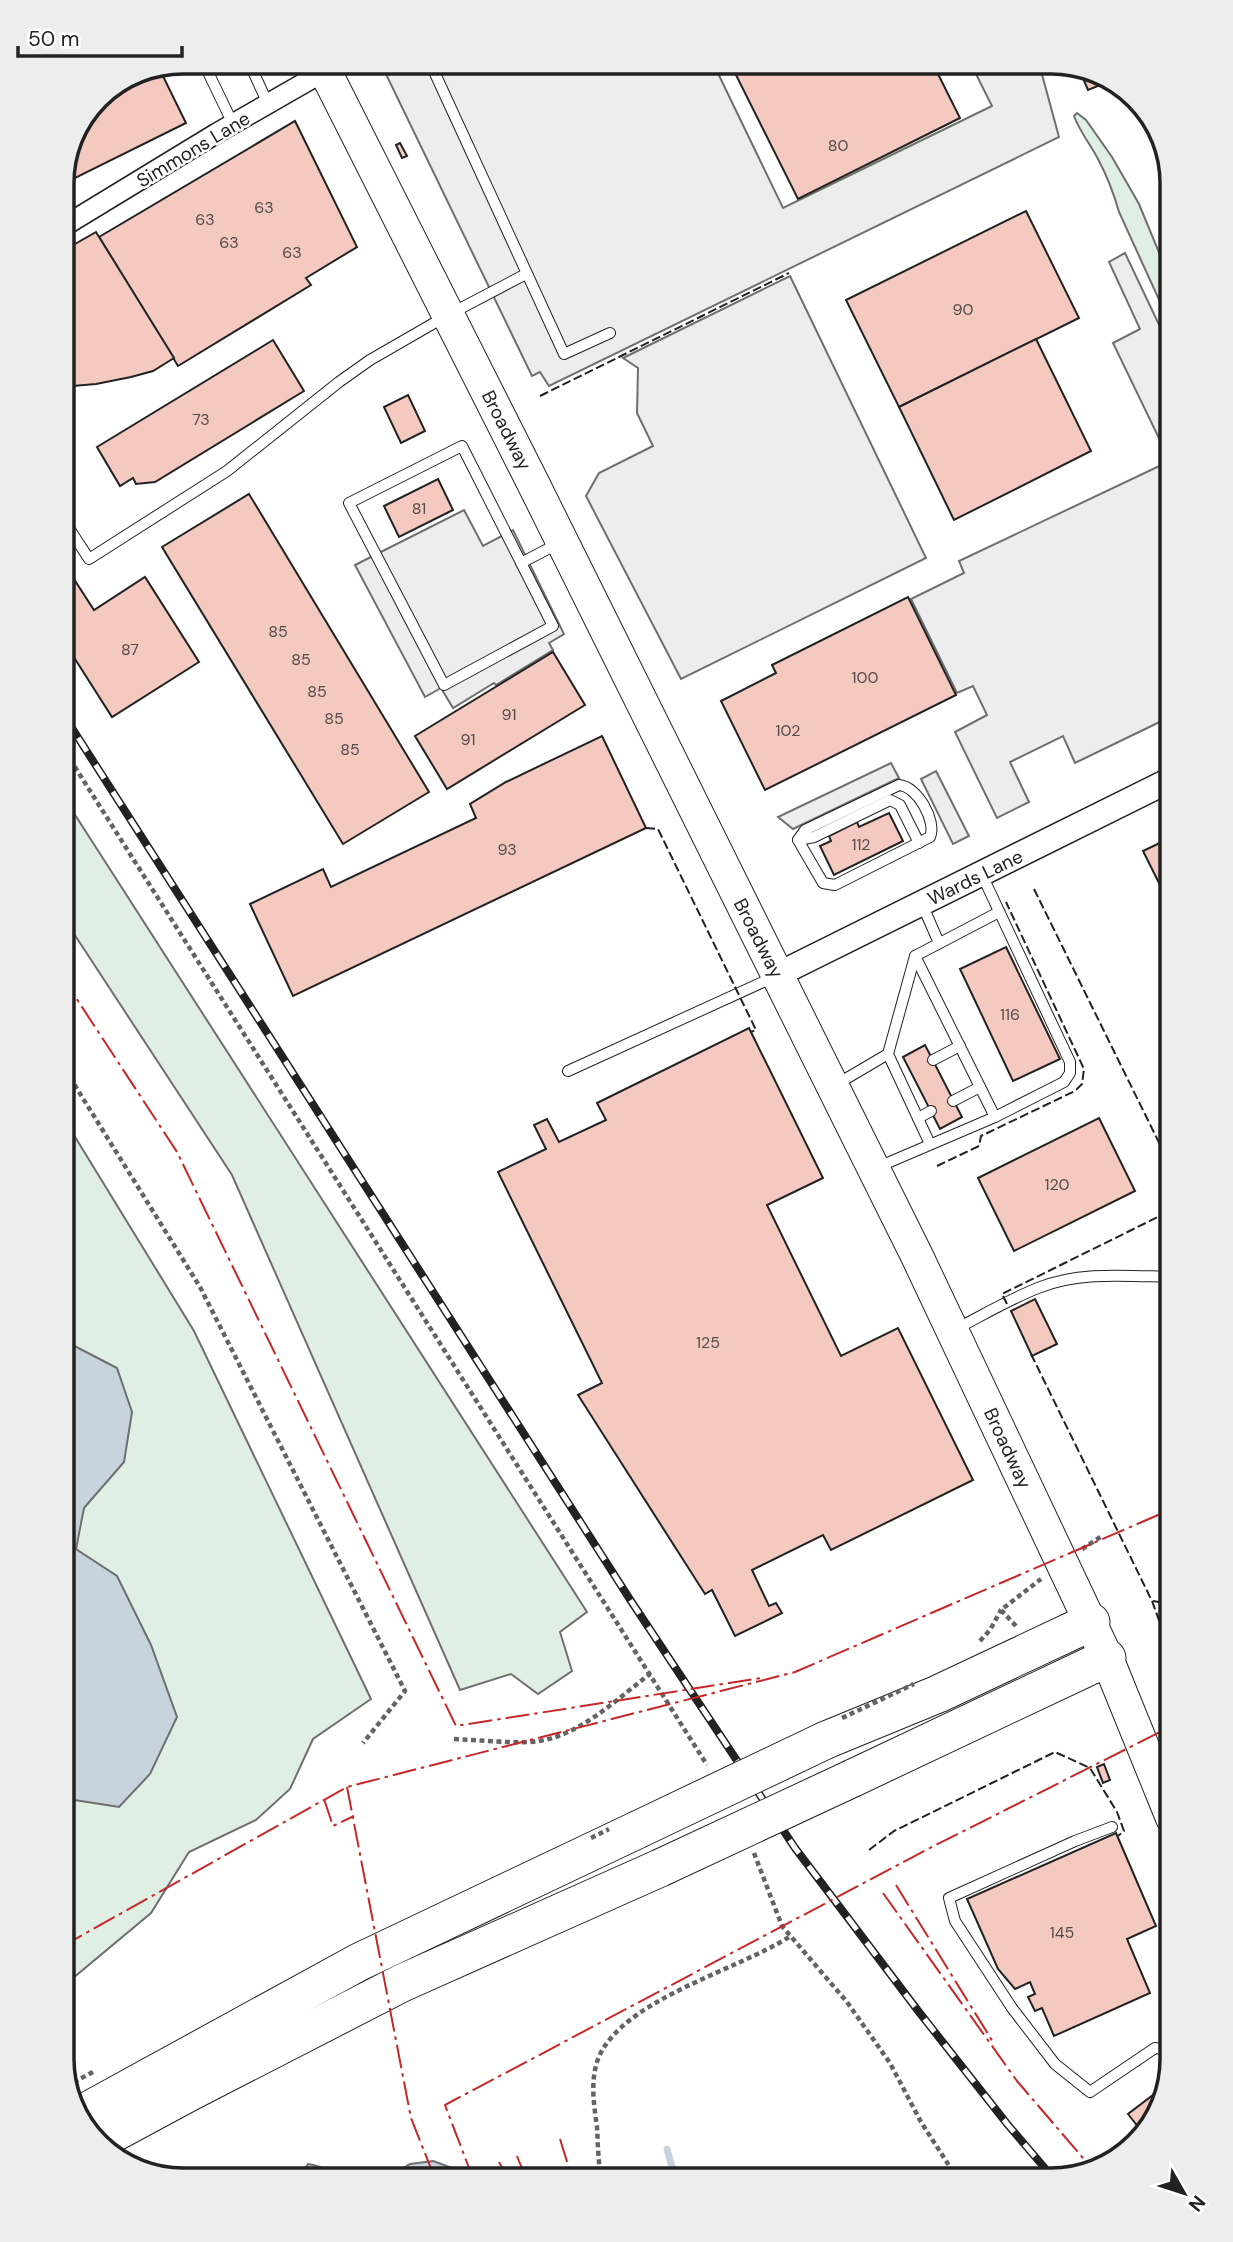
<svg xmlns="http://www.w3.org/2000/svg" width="1233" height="2242" viewBox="0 0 1233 2242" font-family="'DM Sans',sans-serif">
	<rect width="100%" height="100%" fill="#fff"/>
	<g fill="#e0efe3" stroke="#6f6f6f" stroke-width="2">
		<path d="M 1077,113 L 1086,120 L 1112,157 L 1139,204 L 1172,284 L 1172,328 L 1119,212 C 1114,194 1107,176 1098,159 C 1090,144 1080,132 1074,116 Z"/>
		<path d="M 61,793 L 587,1612 L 560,1632 L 572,1671 L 538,1694 L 511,1674 L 460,1690 L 232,1175 L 61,914 Z"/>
		<path d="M 61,1114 L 194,1331 L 371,1699 L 313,1739 L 290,1789 L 256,1820 L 189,1852 L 151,1913 L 61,1988 Z"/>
	</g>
	<g fill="#ededed" stroke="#6f6f6f" stroke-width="2">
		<path d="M 970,62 L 1042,62 L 1040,67 L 1059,137 L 549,386 L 540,372 L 532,376 L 383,68 L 714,65 L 783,208 L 992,106 Z"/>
		<path d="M 1125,253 L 1172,352 L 1172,540 L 1166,545 L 1172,558 L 1172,716 L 1075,763 L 1063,736 L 1010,762 L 1029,802 L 997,818 L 955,732 L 987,715 L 973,686 L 957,693 L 911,599 L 964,573 L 959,561 L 1170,461 L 1113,343 L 1140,329 L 1109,262 Z"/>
		<path d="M 790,276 L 926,558 L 681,679 L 586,496 L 599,473 L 653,446 L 637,413 L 638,368 L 623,358 Z"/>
		<path d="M 464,510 L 483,546 L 513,530 L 564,634 L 549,643 L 553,650 L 496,685 L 494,683 L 453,708 L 441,688 L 425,697 L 355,565 Z"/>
		<path d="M 891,763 L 899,778 L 793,829 L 778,817 Z"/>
		<path d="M 936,771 L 969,836 L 953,844 L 921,779 Z"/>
	</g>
	<g fill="#c7d3dd" stroke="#6f6f6f" stroke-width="2">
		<path d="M 61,1339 L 117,1368 L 132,1412 L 124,1462 L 84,1508 L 76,1549 L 117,1576 L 151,1645 L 177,1717 L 150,1774 L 119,1807 L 68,1799 L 61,1793 Z"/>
		<path d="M 433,2161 L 458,2170 L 468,2181 L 382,2181 L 410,2164 Z"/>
		<path d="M 308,2164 C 324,2166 339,2176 355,2181 L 298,2181 Z"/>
	</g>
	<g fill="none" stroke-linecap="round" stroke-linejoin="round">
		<path stroke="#c7d3dd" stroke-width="7" d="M 667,2149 L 676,2181"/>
	</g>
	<g fill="#f3c9c0" stroke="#222" stroke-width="2">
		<path d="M 957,63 L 937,72 L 960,118 L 798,199 L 731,65 Z"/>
		<path d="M 1079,69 L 1110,81 L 1088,90 Z"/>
		<path d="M 136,70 L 160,70 L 186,123 L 61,185 L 61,175 L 97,96 Z"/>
		<path d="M 295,121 L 357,247 L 306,278 L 311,285 L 178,366 L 99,237 Z"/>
		<path d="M 400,143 L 407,156 L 402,158 L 396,145 Z"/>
		<path d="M 1026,211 L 1079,318 L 899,407 L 846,300 Z"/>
		<path d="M 96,232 L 174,358 L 153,371 L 131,377 L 96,384 L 61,387 L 61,252 Z"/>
		<path d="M 1036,339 L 1091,451 L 954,520 L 899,407 Z"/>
		<path d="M 273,340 L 304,391 L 155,482 L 136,484 L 133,478 L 120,486 L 97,447 Z"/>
		<path d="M 408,395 L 425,431 L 401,443 L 384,407 Z"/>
		<path d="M 438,479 L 453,510 L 399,537 L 384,506 Z"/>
		<path d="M 249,494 L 429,792 L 343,844 L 162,547 Z"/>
		<path d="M 61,559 L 94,610 L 145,577 L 199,662 L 112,717 L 61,637 Z"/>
		<path d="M 908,597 L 956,695 L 765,790 L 721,701 L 776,673 L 772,665 Z"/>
		<path d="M 553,652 L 585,705 L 447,789 L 415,736 Z"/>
		<path d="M 602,736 L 646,828 L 293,996 L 250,904 L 323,869 L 331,887 L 476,818 L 470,804 L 506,782 Z"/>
		<path d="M 889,813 L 903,841 L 834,875 L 820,846 L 831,841 L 829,836 L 857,822 L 859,827 Z"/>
		<path d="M 1172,837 L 1172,909 L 1143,851 Z"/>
		<path d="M 1006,947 L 1060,1059 L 1013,1081 L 960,969 Z"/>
		<path d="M 749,1028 L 823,1178 L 767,1205 L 841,1356 L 898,1328 L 973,1480 L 831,1550 L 823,1535 L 752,1570 L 769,1606 L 776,1603 L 782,1613 L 735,1636 L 712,1590 L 705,1594 L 578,1395 L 602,1383 L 498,1172 L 546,1149 L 534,1125 L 547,1119 L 559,1142 L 606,1120 L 597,1103 Z"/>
		<path d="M 925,1045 L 962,1117 L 940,1129 L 903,1057 Z"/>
		<path d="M 1099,1118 L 1135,1191 L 1014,1251 L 978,1178 Z"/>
		<path d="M 1035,1299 L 1057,1344 L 1032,1356 L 1011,1311 Z"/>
		<path d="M 1104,1764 L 1110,1780 L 1103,1783 L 1097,1767 Z"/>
		<path d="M 1116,1833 L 1156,1926 L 1127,1939 L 1150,1993 L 1054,2036 L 1042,2008 L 1035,2011 L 1028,1997 L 1035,1994 L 1030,1982 L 1015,1989 L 998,1969 L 967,1899 Z"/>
		<path d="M 1153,2095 L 1159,2103 L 1152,2127 L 1143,2133 L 1128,2114 Z"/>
	</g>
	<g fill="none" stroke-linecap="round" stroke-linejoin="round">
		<defs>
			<g id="service">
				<path d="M 432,67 L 564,354 L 610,333"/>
				<path d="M 252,69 L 268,104"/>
				<path d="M 207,70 L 233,124"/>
				<path d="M 462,446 L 553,626 L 444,685 L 349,503 Z"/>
				<path d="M 61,516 L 89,559 L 227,471 L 339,382 L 370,360 L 448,315 L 526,274"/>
				<path d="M 521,563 L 559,543"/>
				<path d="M 899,785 C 917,786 937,821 930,837 L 835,885 L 823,883 L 798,840 L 805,830 Z"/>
				<path d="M 798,840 L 814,837 L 890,800 L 900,805 L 919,843"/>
				<path d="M 922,904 L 939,943"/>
				<path d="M 915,956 L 995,1117"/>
				<path d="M 933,1060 L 960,1046"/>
				<path d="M 568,1071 L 774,977"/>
				<path d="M 837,1084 L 888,1054"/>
				<path d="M 953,1101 L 980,1087"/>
				<path d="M 918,1118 L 931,1111"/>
				<path d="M 930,1144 L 888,1054 L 915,956 L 999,912"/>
				<path d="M 878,1167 L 995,1117 L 1064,1082 L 1070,1073 L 1070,1062 L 982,875"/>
				<path d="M 956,1329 C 983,1315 1010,1299 1038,1288 C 1079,1271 1128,1276 1172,1277"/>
				<path d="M 1112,1827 L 1075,1841 L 949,1898 L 955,1921 L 1012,2008 L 1055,2064 L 1090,2092 L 1155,2048 L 1172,2050"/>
			</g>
			<path id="minor" d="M 61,228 L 217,133 L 325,71"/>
			<path id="tertiary" d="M 777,975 L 1172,779"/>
			<path id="primary" d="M 324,69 L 532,481 L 917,1256 L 1107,1658 L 1172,1818"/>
			<g id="motorway">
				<path d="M 826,1740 L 938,1694 L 1091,1622"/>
				<path d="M 853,1778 L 1107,1658"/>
				<path d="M 78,2116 L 359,1962 L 637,1830"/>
				<path d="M 99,2141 L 190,2092 L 402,1983 L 660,1868"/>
			</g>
		</defs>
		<use href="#service" stroke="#222" stroke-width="12"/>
		<use href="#minor" stroke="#222" stroke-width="22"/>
		<use href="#tertiary" stroke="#222" stroke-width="27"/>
		<use href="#primary" stroke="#222" stroke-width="34"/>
		<use href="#motorway" stroke="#222" stroke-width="39"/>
		<g stroke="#646464" stroke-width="4.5" stroke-dasharray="5 3.5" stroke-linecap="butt">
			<path d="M 61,745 L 707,1765"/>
			<path d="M 61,1063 L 200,1287 L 405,1691 L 363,1743"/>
			<path d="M 1082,1549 L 1102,1536"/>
			<path d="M 1016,1626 L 1001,1610 L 1041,1579"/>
			<path d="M 980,1641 L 990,1630 L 1001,1610"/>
			<path d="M 454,1739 C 479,1740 504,1743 529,1742 C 576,1740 614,1701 650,1674"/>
			<path d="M 754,1853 L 782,1926 L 847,2002 L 890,2063 L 921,2122 L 959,2181"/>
			<path d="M 66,2086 L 93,2072"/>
			<path d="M 602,2181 C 598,2164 598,2145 597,2127 C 594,2105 590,2081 598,2059 C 621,2000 738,1970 789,1937"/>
		</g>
		<use href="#service" stroke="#fff" stroke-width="10"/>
		<use href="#minor" stroke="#fff" stroke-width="19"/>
		<use href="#tertiary" stroke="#fff" stroke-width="24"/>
		<use href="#primary" stroke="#fff" stroke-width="32"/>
		<use href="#motorway" stroke="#fff" stroke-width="37"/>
		<defs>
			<path id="rail" d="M 61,711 L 631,1601 L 795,1848 L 919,2012 L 1008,2125 L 1055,2180"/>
		</defs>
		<use href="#rail" stroke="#222" stroke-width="8"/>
		<use href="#rail" stroke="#fff" stroke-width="5" stroke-dasharray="16" stroke-linecap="butt"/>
		<defs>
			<g id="motorway-bridge">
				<path d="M 637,1830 L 826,1740"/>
				<path d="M 660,1868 L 853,1778"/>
			</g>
		</defs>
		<use href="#motorway-bridge" stroke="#222" stroke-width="39" stroke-linecap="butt"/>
		<g stroke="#646464" stroke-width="4.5" stroke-dasharray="5 3.5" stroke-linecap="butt">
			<path d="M 842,1718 L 914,1684"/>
			<path d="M 591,1838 L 609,1829"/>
		</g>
		<use href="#motorway-bridge" stroke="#fff" stroke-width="37"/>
		<g stroke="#222" stroke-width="2" stroke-dasharray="9 3.5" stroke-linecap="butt">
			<path d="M 540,396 L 789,273"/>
			<path d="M 646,828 L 658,829 L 756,1030 L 751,1032"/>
			<path d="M 1034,889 L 1172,1169"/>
			<path d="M 937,1166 L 979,1146 L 981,1136 L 1075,1091 L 1082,1084 L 1084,1069 L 1006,902"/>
			<path d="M 1007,1304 L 1002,1294 L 1172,1210"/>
			<path d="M 1031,1354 L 1152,1601 L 1172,1656"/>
			<path d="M 1153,1601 L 1172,1604"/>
			<path d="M 869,1850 L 894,1831 L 1055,1752 L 1090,1768 L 1117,1812 L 1124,1831 L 1118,1836"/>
		</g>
		<g stroke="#c62828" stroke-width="2" stroke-dasharray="24 5 3.5 5" stroke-linecap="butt">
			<path d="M 61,975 L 177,1152 L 456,1726 L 761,1678"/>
			<path d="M 347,1787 L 411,2118 L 436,2181"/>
			<path d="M 324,1799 L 333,1826 L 354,1816"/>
			<path d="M 896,1885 L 993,2042"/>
			<path d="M 883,1893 L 1017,2081 L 1095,2172"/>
			<path d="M 61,1947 L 347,1787 L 795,1672 L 1158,1515 L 1172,1507"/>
			<path d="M 560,2139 L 573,2181"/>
			<path d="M 517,2156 L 527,2181"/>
			<path d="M 499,2162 L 509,2181"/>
			<path d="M 474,2181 L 445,2105 L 926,1850 L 1172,1726"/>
		</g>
	</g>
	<g text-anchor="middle" stroke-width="5" stroke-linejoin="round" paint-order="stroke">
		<g font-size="16" fill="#564c4a">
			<text x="838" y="151">80</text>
			<text x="264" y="213">63</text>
			<text x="205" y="225">63</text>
			<text x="229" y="248">63</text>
			<text x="292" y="258">63</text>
			<text x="963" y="315">90</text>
			<text x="201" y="425">73</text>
			<text x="419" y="514">81</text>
			<text x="278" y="637">85</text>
			<text x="130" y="655">87</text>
			<text x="301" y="665">85</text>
			<text x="865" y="683">100</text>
			<text x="317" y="697">85</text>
			<text x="509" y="720">91</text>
			<text x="334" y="724">85</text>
			<text x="788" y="736">102</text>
			<text x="468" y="745">91</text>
			<text x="350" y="755">85</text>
			<text x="861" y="850">112</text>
			<text x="507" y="855">93</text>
			<text x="1010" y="1020">116</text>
			<text x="1057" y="1190">120</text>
			<text x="708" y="1348">125</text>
			<text x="1062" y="1938">145</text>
		</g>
		<g font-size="19" fill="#222" stroke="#fff">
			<text transform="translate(193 149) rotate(-31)" y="7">Simmons Lane</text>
			<text transform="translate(507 430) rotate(63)" y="7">Broadway</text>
			<text transform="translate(975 877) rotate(-26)" y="7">Wards Lane</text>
			<text transform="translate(759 938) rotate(63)" y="7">Broadway</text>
			<text transform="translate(1008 1448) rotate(65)" y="7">Broadway</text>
		</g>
	</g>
	<path d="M0 0H1233V2242H0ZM183 74H1051A109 109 0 0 1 1160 183V2059A109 109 0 0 1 1051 2168H183A109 109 0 0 1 74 2059V183A109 109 0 0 1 183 74Z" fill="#ededed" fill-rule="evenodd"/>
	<path fill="none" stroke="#222" stroke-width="3.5" d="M183 74H1051A109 109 0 0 1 1160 183V2059A109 109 0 0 1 1051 2168H183A109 109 0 0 1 74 2059V183A109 109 0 0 1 183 74Z"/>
	<g transform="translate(1184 2193) rotate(129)" stroke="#ffffff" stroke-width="5" paint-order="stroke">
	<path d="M0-5L12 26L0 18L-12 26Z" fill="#222222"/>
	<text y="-10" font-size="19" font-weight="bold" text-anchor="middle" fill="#222222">N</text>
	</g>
	<path d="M18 46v10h164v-10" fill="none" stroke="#222222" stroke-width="3.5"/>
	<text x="28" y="46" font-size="21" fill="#222222" stroke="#ffffff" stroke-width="5" paint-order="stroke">50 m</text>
</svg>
